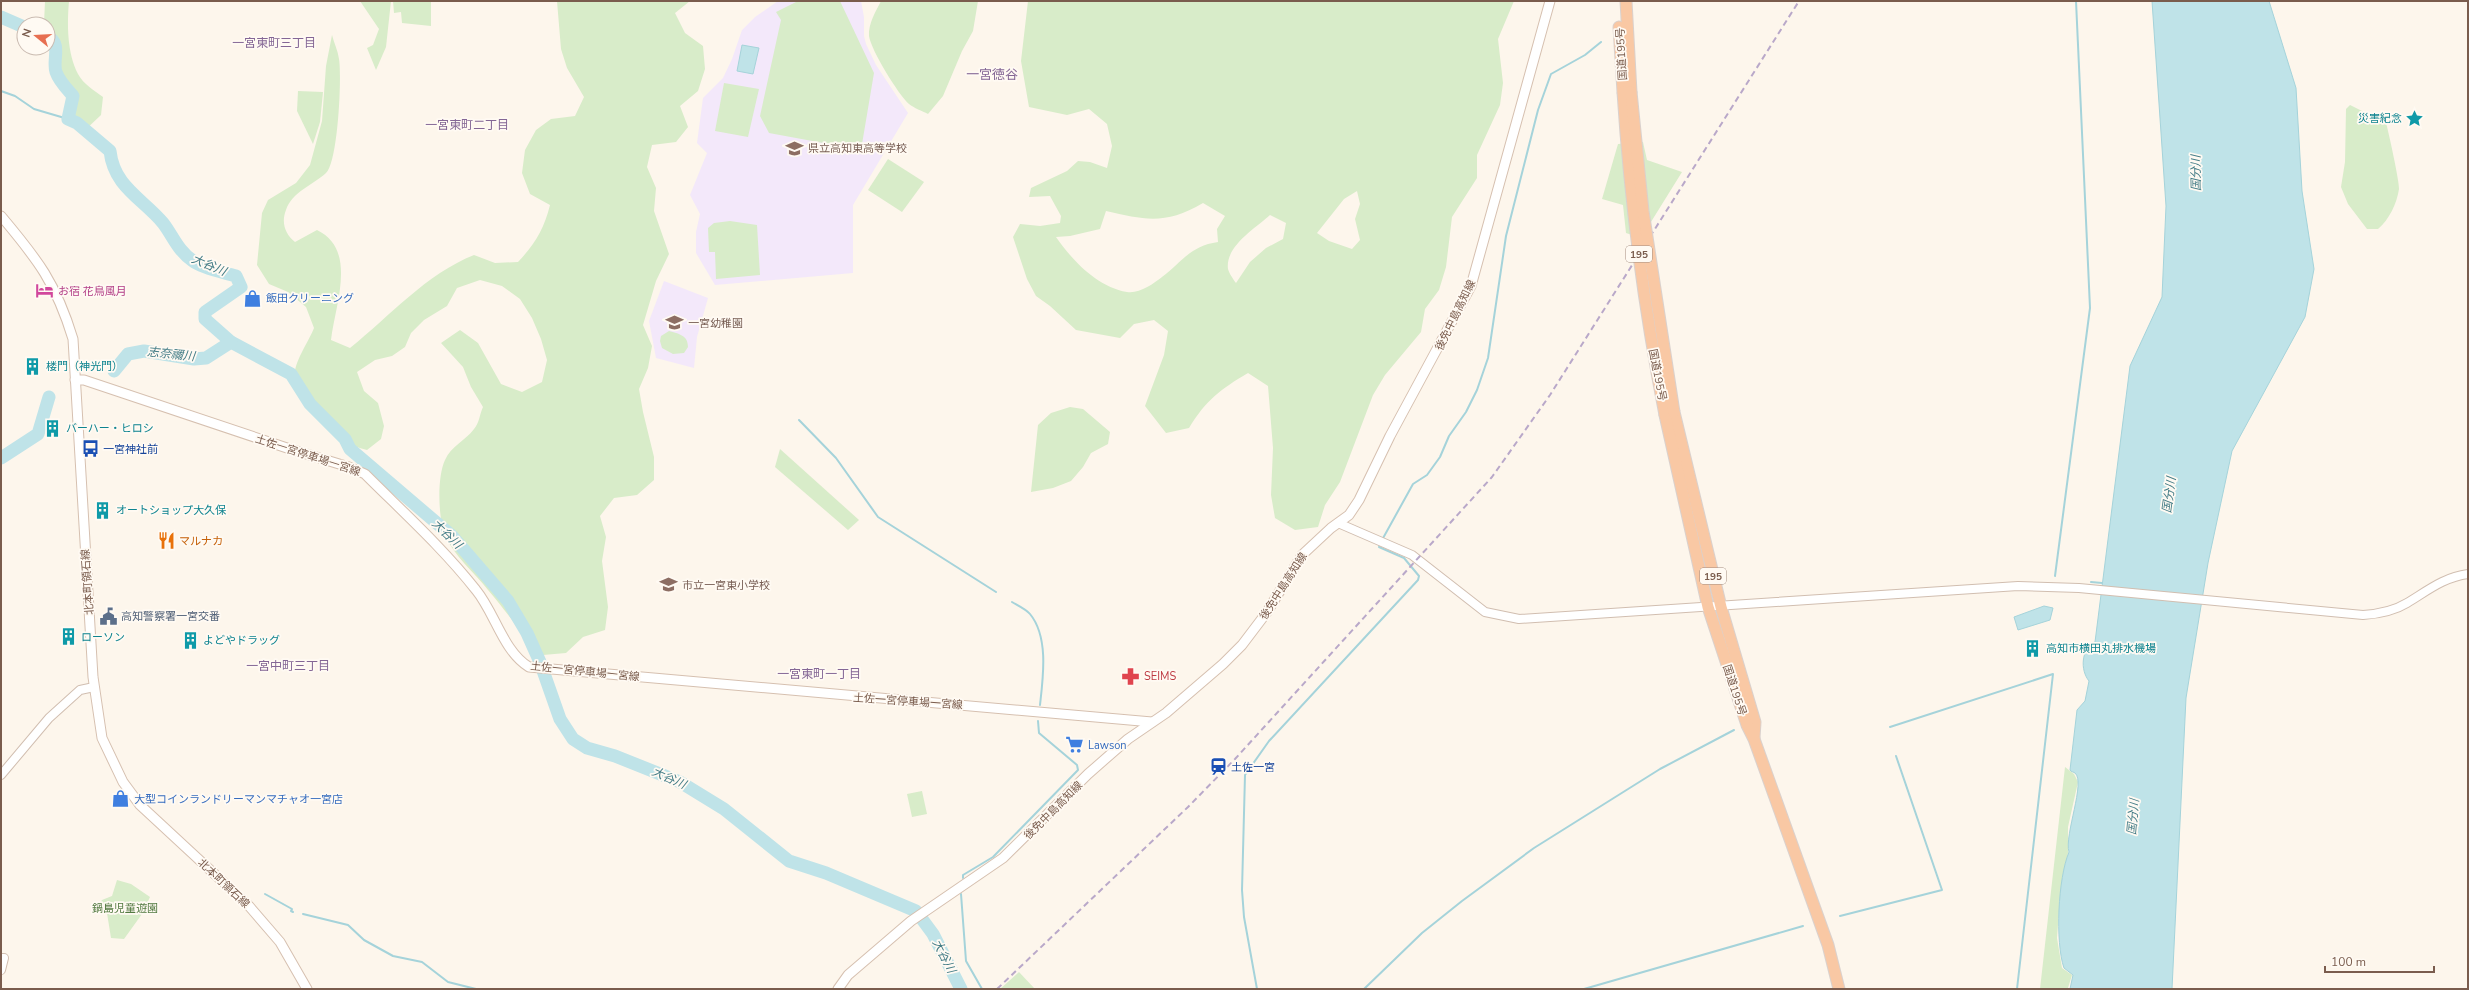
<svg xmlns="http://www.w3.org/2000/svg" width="2469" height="990" viewBox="0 0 2469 990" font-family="'Nunito Sans','Noto Sans JP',sans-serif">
	<rect width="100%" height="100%" fill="#fdf6ec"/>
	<g fill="#f3e8fa">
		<path d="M 778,1 L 861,1 L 864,17 L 864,36 L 866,44 L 876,65 L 908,113 L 853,205 L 853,273 L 715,285 L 696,253 L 696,232 L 700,214 L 690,195 L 707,153 L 697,143 L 703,98 L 723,78 L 732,59 L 742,30 L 755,17 Z"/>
		<path d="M 664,281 L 708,298 L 697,337 L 694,368 L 656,358 L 649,321 Z"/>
	</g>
	<g fill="#d8ecc9" fill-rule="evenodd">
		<path d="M 45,1 L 69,1 C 67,24 67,53 78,74 C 83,84 95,91 103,97 L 101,115 L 84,131 L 68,116 L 66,96 L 54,48 L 48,36 L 48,24 L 44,24 Z"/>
		<path d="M 360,1 L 391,1 L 386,47 L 376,70 L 367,48 L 373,45 L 379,29 Z"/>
		<path d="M 393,1 L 431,1 L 431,26 L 402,23 L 401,12 L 394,13 Z"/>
		<path d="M 557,1 L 690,1 L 675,13 L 685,33 L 703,46 L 705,69 L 698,91 L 680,106 L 688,127 L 676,142 L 652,145 L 647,167 L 656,188 L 654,211 L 669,254 L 656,281 L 643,325 L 652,346 L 648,368 L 639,389 L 643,412 L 654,457 L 654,480 L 637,495 L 614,498 L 600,516 L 606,537 L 602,561 L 608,607 L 605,630 L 583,637 L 566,653 L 543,655 C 522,635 507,612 488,590 C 474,572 454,556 445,535 C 438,517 437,477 445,460 C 451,446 466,440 474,429 C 479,424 480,413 483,407 L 471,387 L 463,367 L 441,343 L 460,330 L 478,343 L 501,384 L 522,392 L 542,382 L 547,360 L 541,339 L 532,318 L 520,299 L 502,286 L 480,280 L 457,288 L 447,306 L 424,320 L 411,333 L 405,347 L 392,356 L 375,360 L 357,372 L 364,391 L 378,403 L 384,426 L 381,439 L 367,450 C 332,441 318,425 304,392 C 301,387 296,380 295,375 C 293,364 310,339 314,328 L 306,307 L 288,292 L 269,284 L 257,265 L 262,213 L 268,200 L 296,183 L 310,165 L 322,121 L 326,66 L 332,35 C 334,43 338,51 339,59 C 342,76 338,162 326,173 C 313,185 292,192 286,210 C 281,223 285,234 295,242 L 317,230 C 358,250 335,304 331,340 L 350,348 C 390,316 426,274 474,255 L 495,263 L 518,262 C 535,244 544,229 550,205 L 530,194 L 522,173 L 525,150 L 536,130 L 551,119 L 575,116 L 584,97 L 567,68 L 561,49 Z"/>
		<path d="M 798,1 L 840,1 L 874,73 L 861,150 L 769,133 L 760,116 L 781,20 L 776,12 Z"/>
		<path d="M 881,1 L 978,1 L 973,31 L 962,51 L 943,96 L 928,114 C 922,111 914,108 909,104 C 898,94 871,50 869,36 C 868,24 876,11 881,1 Z"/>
		<path d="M 1028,1 L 1514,1 L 1498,39 L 1503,83 L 1500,105 L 1477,155 L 1477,178 L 1452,217 L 1446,267 L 1439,290 L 1425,309 L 1421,332 L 1385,375 L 1373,395 L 1340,482 L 1325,505 L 1318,527 L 1295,530 L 1275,518 L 1271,495 L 1273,448 L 1268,386 L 1248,373 C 1221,389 1206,400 1189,428 L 1166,433 L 1145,406 L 1164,355 L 1168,331 L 1154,320 L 1134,324 L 1120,338 L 1076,330 L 1050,306 L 1036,296 L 1027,279 L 1013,237 L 1020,224 L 1040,226 L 1060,223 L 1061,216 L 1050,196 L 1029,197 L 1031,188 L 1067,171 L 1078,161 L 1090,162 L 1107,168 L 1112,146 L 1107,124 L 1089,109 L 1067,115 L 1029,107 L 1021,61 ZM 1357,191 L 1360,204 L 1355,219 L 1360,240 L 1352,249 L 1329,241 L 1317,233 L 1344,199 ZM 1203,203 L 1225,216 L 1217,229 L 1218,242 C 1190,246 1182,262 1162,277 C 1153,284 1139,294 1127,292 C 1097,287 1072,260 1056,237 L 1070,236 L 1100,229 L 1106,211 C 1145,220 1166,225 1203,203 ZM 1270,215 L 1286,223 L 1283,239 L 1266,248 L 1250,262 L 1236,283 C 1233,279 1229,273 1228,269 C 1225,246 1256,228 1270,215 Z"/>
		<path d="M 724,83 L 759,89 L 748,137 L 715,131 Z"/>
		<path d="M 298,91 L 323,92 L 320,122 L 313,144 L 297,111 Z"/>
		<path d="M 2350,105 L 2386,123 C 2388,129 2400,184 2399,189 C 2397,203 2389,220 2378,229 L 2367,229 L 2348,204 L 2341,187 L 2345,162 L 2346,109 Z"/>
		<path d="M 1643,142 L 1647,160 L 1682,172 L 1641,238 L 1626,233 L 1623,205 L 1602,199 L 1618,144 Z"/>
		<path d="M 888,159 L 924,182 L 902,212 L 868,190 Z"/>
		<path d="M 730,221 L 757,225 L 760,275 L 716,279 L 715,252 L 709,252 L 708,228 L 714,223 Z"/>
		<path d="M 669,331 C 679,334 688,335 688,347 L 684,353 L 673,354 L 662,348 L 660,341 L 661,336 Z"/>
		<path d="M 1070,407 L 1083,409 L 1110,432 L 1108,444 L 1091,453 L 1083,467 L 1071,481 L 1053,488 L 1031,492 L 1038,425 L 1051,413 Z"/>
		<path d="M 780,449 L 859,520 L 848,530 L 775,467 Z"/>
		<path d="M 2065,767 L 2074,774 L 2078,782 L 2068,827 L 2068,853 L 2060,898 L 2057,938 L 2062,968 L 2072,975 L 2068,988 L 2040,989 Z"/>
		<path d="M 922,791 L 927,814 L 912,817 L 907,794 Z"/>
		<path d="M 117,880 L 131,884 L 150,897 L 142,914 L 124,939 L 111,938 L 107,913 L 97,907 L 102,900 L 112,896 Z"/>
		<path d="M 1019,972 L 1035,989 L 1000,989 Z"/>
	</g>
	<g fill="#bfe3e8" stroke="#a5d3da">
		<path d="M 2152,1 L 2269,1 L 2296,88 L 2302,191 L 2314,269 L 2305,317 L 2232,451 L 2208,563 L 2186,698 L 2172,989 L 2065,989 L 2070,989 L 2073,975 L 2064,968 C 2055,942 2058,878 2069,852 C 2064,835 2086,782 2075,773 C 2074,772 2071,772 2070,770 L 2077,710 L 2085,701 L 2089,681 C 2080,670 2081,649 2095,642 L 2130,366 L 2162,297 L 2166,206 Z"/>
		<path d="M 742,45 L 759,48 L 753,74 L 737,71 Z"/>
		<path d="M 2044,606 L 2053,608 L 2050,620 L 2018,630 L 2014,617 Z"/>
	</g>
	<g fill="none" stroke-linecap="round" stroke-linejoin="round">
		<g stroke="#a5d3da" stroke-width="2">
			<path d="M 1,91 L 15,96 L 34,109 L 68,119"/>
			<path d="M 799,420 L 836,458 L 878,517 L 996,592"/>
			<path d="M 1382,540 L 1413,484 L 1427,475 L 1440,457 L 1449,436 L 1466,412 L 1477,390 L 1488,358 L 1506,236 L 1538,110 L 1551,74 L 1585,55 L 1601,42"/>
			<path d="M 2055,576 L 2090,308 L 2076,1"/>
			<path d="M 2091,582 L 2102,583"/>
			<path d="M 1012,602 C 1017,605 1026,609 1030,614 C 1049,637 1043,678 1040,705"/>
			<path d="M 1890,727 L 2053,674 L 2017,989"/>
			<path d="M 963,878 L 963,875 L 993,857 L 1078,770 L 1077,765 L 1039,733 L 1038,721"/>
			<path d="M 265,894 L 292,909 L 291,911 L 293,912"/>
			<path d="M 961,894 L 966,961 L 982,989"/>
			<path d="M 303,914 L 348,925 L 364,940 L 393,956 L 422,962 L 448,982 L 476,989"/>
			<path d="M 1840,916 L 1942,890 L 1896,756"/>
			<path d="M 1257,989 L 1244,917 L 1242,890 L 1245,775 L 1269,741 L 1418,580 L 1419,576 L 1404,558 L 1379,547 L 1380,544"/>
			<path d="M 1364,989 L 1422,933 L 1462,901 L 1534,848 L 1660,769 L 1734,730"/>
			<path d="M 1584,989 L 1803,926"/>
		</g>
		<g stroke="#bfe3e8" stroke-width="13">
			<path d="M 1,17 L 24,27"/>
			<path d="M 48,37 C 62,43 52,61 56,72 C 59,81 67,89 73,96 L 68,119 L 77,123 L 110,151 C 114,187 142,198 163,223 C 173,236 178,251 193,261 C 204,269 223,272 236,276 L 241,287 L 205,312 L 205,319 L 231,342 L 291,374 L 310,404 L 345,439 L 350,449 L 452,536 L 508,601 L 527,633 L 540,662 L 560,719 L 573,739 L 587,748 L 615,756 L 680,782 L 724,809 L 789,861 L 826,873 L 916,911 L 933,934 L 961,989"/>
			<path d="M 114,371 L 128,354 L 144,351 L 194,359 L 206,358 L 231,342"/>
			<path d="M 1,458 L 38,434 L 49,397"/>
		</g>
		<defs>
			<g id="tertiary">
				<path d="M 1338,523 L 1412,555 L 1485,612 L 1519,619 L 2018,586 L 2079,588 L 2363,615 C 2378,614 2394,611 2407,603 C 2427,591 2444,577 2468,574"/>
				<path d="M 1,775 L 49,718 L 80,690 L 94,687"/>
				<path d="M 1,958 L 4,958 L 1,970"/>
			</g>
			<g id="secondary">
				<path d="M 1,216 C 38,260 56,283 73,339 L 93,677 L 102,738 L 123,782 L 140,805 L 249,906 L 280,942 L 307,989"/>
				<path d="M 75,380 L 84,380 L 290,449 L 349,467 L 365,474 C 403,512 443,548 476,590 C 495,613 503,651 529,667 L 1152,722"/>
				<path d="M 838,989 L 848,975 L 911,921 L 1003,858 L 1088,774 L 1128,739 L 1166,713 L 1223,664 L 1242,645 L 1267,612 L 1302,555 L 1331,528 L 1349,515 L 1359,500 L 1390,436 L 1471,286 L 1550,1"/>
			</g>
			<g id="trunk">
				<path d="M 1626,1 L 1631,92"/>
				<path d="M 1619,27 L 1623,92"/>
				<path d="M 1674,412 L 1721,607 L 1755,722 L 1754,738"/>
				<path d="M 1665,415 L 1708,607 L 1747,725 L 1754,739 L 1828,945 L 1839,989"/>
			</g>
		</defs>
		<use href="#tertiary" stroke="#d1beb0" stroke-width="10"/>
		<use href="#secondary" stroke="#d6c0b0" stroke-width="11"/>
		<use href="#trunk" stroke="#dad1cd" stroke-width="13"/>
		<use href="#tertiary" stroke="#fff" stroke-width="8"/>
		<use href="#secondary" stroke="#fff" stroke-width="9"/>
		<use href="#trunk" stroke="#f9c8a4" stroke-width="11"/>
		<path stroke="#b9a8c9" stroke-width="2" stroke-dasharray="6 4" stroke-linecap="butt" d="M 997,989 L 1188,807 L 1235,759 L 1492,477 L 1550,395 L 1799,1"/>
		<defs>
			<g id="trunk-bridge">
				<path d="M 1623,92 C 1630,201 1644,308 1665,415"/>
				<path d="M 1631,92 L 1643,211 L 1674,412"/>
			</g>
		</defs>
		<use href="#trunk-bridge" stroke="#dad1cd" stroke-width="13" stroke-linecap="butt"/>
		<use href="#trunk-bridge" stroke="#f9c8a4" stroke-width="11"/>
	</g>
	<defs>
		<symbol id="sight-bare" viewBox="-9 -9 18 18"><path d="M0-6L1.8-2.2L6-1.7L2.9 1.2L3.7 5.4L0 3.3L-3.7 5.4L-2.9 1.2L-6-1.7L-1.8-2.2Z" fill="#0f9aa8" stroke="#fffaf3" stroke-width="2.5" paint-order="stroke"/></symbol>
		<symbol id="school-bare" viewBox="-9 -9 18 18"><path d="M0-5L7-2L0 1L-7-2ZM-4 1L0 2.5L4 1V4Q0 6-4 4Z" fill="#8d6e63" stroke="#fffaf3" stroke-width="2.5" paint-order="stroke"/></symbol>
		<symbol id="hotel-bare" viewBox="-9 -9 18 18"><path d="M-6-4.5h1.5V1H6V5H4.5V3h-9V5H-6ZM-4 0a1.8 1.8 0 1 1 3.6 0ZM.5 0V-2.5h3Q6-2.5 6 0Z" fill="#d1479c" stroke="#fffaf3" stroke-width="2.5" paint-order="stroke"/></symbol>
		<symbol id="shop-bare" viewBox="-9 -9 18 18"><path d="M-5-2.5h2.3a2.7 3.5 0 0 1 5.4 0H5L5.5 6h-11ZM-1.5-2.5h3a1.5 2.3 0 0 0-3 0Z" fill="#3f7fe0" stroke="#fffaf3" stroke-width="2.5" paint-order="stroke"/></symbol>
		<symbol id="building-bare" viewBox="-9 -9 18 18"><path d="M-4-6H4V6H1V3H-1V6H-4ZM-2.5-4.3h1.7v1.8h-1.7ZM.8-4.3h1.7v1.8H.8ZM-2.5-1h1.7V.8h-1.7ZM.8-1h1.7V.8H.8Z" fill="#0f9aa8" stroke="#fffaf3" stroke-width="2.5" paint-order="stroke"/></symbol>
		<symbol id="bus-bare" viewBox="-9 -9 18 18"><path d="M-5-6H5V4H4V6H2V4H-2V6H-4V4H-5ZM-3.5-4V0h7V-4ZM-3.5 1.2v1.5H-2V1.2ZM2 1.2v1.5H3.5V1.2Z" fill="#1a4fb4" stroke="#fffaf3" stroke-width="2.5" paint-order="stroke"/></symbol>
		<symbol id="restaurant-bare" viewBox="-9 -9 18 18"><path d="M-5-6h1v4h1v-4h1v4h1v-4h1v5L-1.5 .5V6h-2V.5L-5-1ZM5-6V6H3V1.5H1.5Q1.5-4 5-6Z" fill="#e8710a" stroke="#fffaf3" stroke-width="2.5" paint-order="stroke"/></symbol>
		<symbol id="civic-bare" viewBox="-9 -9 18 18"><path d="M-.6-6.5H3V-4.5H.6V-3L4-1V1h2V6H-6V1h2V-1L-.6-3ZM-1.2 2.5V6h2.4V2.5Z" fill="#5c6f8a" stroke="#fffaf3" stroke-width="2.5" paint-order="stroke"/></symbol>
		<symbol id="pharmacy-bare" viewBox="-9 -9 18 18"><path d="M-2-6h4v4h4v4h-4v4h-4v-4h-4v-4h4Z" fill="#e0444e" stroke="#fffaf3" stroke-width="2.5" paint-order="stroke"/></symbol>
		<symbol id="supermarket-bare" viewBox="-9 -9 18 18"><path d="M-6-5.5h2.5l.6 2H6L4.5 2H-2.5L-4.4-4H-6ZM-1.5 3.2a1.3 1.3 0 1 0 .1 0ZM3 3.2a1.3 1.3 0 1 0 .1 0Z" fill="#3f7fe0" stroke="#fffaf3" stroke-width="2.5" paint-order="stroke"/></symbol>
		<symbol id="station-bare" viewBox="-9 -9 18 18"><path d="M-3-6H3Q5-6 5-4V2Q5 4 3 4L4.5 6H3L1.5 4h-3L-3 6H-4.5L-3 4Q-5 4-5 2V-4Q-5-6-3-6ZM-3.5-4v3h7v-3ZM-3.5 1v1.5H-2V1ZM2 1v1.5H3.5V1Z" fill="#1a4fb4" stroke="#fffaf3" stroke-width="2.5" paint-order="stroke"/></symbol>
	</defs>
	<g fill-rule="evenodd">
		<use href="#sight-bare" x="2402" y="106" width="25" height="25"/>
		<use href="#school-bare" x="782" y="136" width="25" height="25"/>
		<use href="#hotel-bare" x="32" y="278" width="25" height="25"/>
		<use href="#shop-bare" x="240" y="286" width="25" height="25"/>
		<use href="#school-bare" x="662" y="310" width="25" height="25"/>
		<use href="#building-bare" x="20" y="354" width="25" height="25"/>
		<use href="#building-bare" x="40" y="416" width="25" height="25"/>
		<use href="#bus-bare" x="78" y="436" width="25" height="25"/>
		<use href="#building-bare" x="90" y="498" width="25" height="25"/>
		<use href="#restaurant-bare" x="154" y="528" width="25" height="25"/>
		<use href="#school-bare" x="656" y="572" width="25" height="25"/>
		<use href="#civic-bare" x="96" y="604" width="25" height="25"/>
		<use href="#building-bare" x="56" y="624" width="25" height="25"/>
		<use href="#building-bare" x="178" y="628" width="25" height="25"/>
		<use href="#building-bare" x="2020" y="636" width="25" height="25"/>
		<use href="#pharmacy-bare" x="1118" y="664" width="25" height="25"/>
		<use href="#supermarket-bare" x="1062" y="732" width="25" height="25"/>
		<use href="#station-bare" x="1206" y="754" width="25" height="25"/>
		<use href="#shop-bare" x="108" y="786" width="25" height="25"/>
	</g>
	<g text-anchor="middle" stroke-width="3.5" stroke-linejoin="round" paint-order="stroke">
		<g fill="#fffaf3" stroke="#a28b7f" stroke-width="1">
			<rect x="1626" y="246" width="26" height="16" rx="3"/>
			<rect x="1700" y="568" width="26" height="16" rx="3"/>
		</g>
		<g font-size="10" font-weight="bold" fill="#7a5c4d">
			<text x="1639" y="258">195</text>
			<text x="1713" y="580">195</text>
		</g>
		<g font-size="11" fill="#7a5c4d" stroke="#fffaf3">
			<text transform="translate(1621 54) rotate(-93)" y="4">国道195号</text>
			<text transform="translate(1455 315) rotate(-64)" y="4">後免中島高知線</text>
			<text transform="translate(1658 375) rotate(79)" y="4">国道195号</text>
			<text transform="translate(308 455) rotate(18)" y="4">土佐一宮停車場一宮線</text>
			<text transform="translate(87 582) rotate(-94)" y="4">北本町領石線</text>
			<text transform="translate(1283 586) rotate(-57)" y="4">後免中島高知線</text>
			<text transform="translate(585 671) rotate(6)" y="4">土佐一宮停車場一宮線</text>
			<text transform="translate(1735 690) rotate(72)" y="4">国道195号</text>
			<text transform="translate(908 701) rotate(4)" y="4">土佐一宮停車場一宮線</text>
			<text transform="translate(1053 810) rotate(-45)" y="4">後免中島高知線</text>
			<text transform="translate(224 883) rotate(43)" y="4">北本町領石線</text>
		</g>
		<g font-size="11" fill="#0d838f" stroke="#fffaf3" text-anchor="start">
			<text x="2402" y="122" text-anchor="end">災害紀念</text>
			<text x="46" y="370">楼門（神光門）</text>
			<text x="66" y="432">バーハー・ヒロシ</text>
			<text x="116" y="514">オートショップ大久保</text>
			<text x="81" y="641">ローソン</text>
			<text x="203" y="644">よどやドラッグ</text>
			<text x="2046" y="652">高知市横田丸排水機場</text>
		</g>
		<g font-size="11" fill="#785e54" stroke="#fffaf3" text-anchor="start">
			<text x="808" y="152">県立高知東高等学校</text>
			<text x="688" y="327">一宮幼稚園</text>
			<text x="682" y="589">市立一宮東小学校</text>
		</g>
		<g font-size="11" fill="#b23c85" stroke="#fffaf3" text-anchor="start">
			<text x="58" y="295">お宿 花鳥風月</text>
		</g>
		<g font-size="11" fill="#366cbe" stroke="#fffaf3" text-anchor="start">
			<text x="266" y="302">飯田クリーニング</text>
			<text x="1088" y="749">Lawson</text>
			<text x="134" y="803">大型コインランドリーマンマチャオ一宮店</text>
		</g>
		<g font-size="11" fill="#164399" stroke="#fffaf3" text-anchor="start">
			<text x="103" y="453">一宮神社前</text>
			<text x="1231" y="771">土佐一宮</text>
		</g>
		<g font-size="11" fill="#c56008" stroke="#fffaf3" text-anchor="start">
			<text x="179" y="545">マルナカ</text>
		</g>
		<g font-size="11" fill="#4e5e75" stroke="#fffaf3" text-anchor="start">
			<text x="121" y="620">高知警察署一宮交番</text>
		</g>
		<g font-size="11" fill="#be3a42" stroke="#fffaf3" text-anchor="start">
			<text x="1144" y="680">SEIMS</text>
		</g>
		<g font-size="11" fill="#537a41" stroke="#fffaf3">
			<text x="125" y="912">鍋島児童遊園</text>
		</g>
		<g font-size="12" fill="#846695" stroke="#fffaf3">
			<text x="274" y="47">一宮東町三丁目</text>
			<text x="467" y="129">一宮東町二丁目</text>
			<text x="288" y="670">一宮中町三丁目</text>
			<text x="819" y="678">一宮東町一丁目</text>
		</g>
		<g font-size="12" font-style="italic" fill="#437c86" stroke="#fffaf3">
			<text transform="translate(2196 173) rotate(-91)" y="4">国分川</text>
			<text transform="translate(209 265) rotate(23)" y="4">大谷川</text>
			<text transform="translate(171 354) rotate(6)" y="4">志奈禰川</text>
			<text transform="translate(2169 495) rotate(-82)" y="4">国分川</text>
			<text transform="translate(447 534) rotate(44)" y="4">大谷川</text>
			<text transform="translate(669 778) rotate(24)" y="4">大谷川</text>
			<text transform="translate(2133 817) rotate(-85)" y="4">国分川</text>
			<text transform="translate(944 956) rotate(63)" y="4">大谷川</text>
		</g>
		<g font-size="13" fill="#846695" stroke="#fffaf3">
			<text x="992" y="79">一宮徳谷</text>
		</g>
	</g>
	<rect width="2469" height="990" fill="none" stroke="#7a5c4d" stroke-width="4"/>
	<g transform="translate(36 36) rotate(288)"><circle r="19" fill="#fffaf3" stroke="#cabbb1"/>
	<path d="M0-3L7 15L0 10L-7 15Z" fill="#e76f51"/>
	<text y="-6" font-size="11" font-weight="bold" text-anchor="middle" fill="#7a5c4d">N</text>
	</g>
	<path d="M2325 966v6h109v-6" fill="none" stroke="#7a5c4d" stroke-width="2"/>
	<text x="2331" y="966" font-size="12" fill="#7a5c4d" stroke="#fffaf3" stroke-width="3" paint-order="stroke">100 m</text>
</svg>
